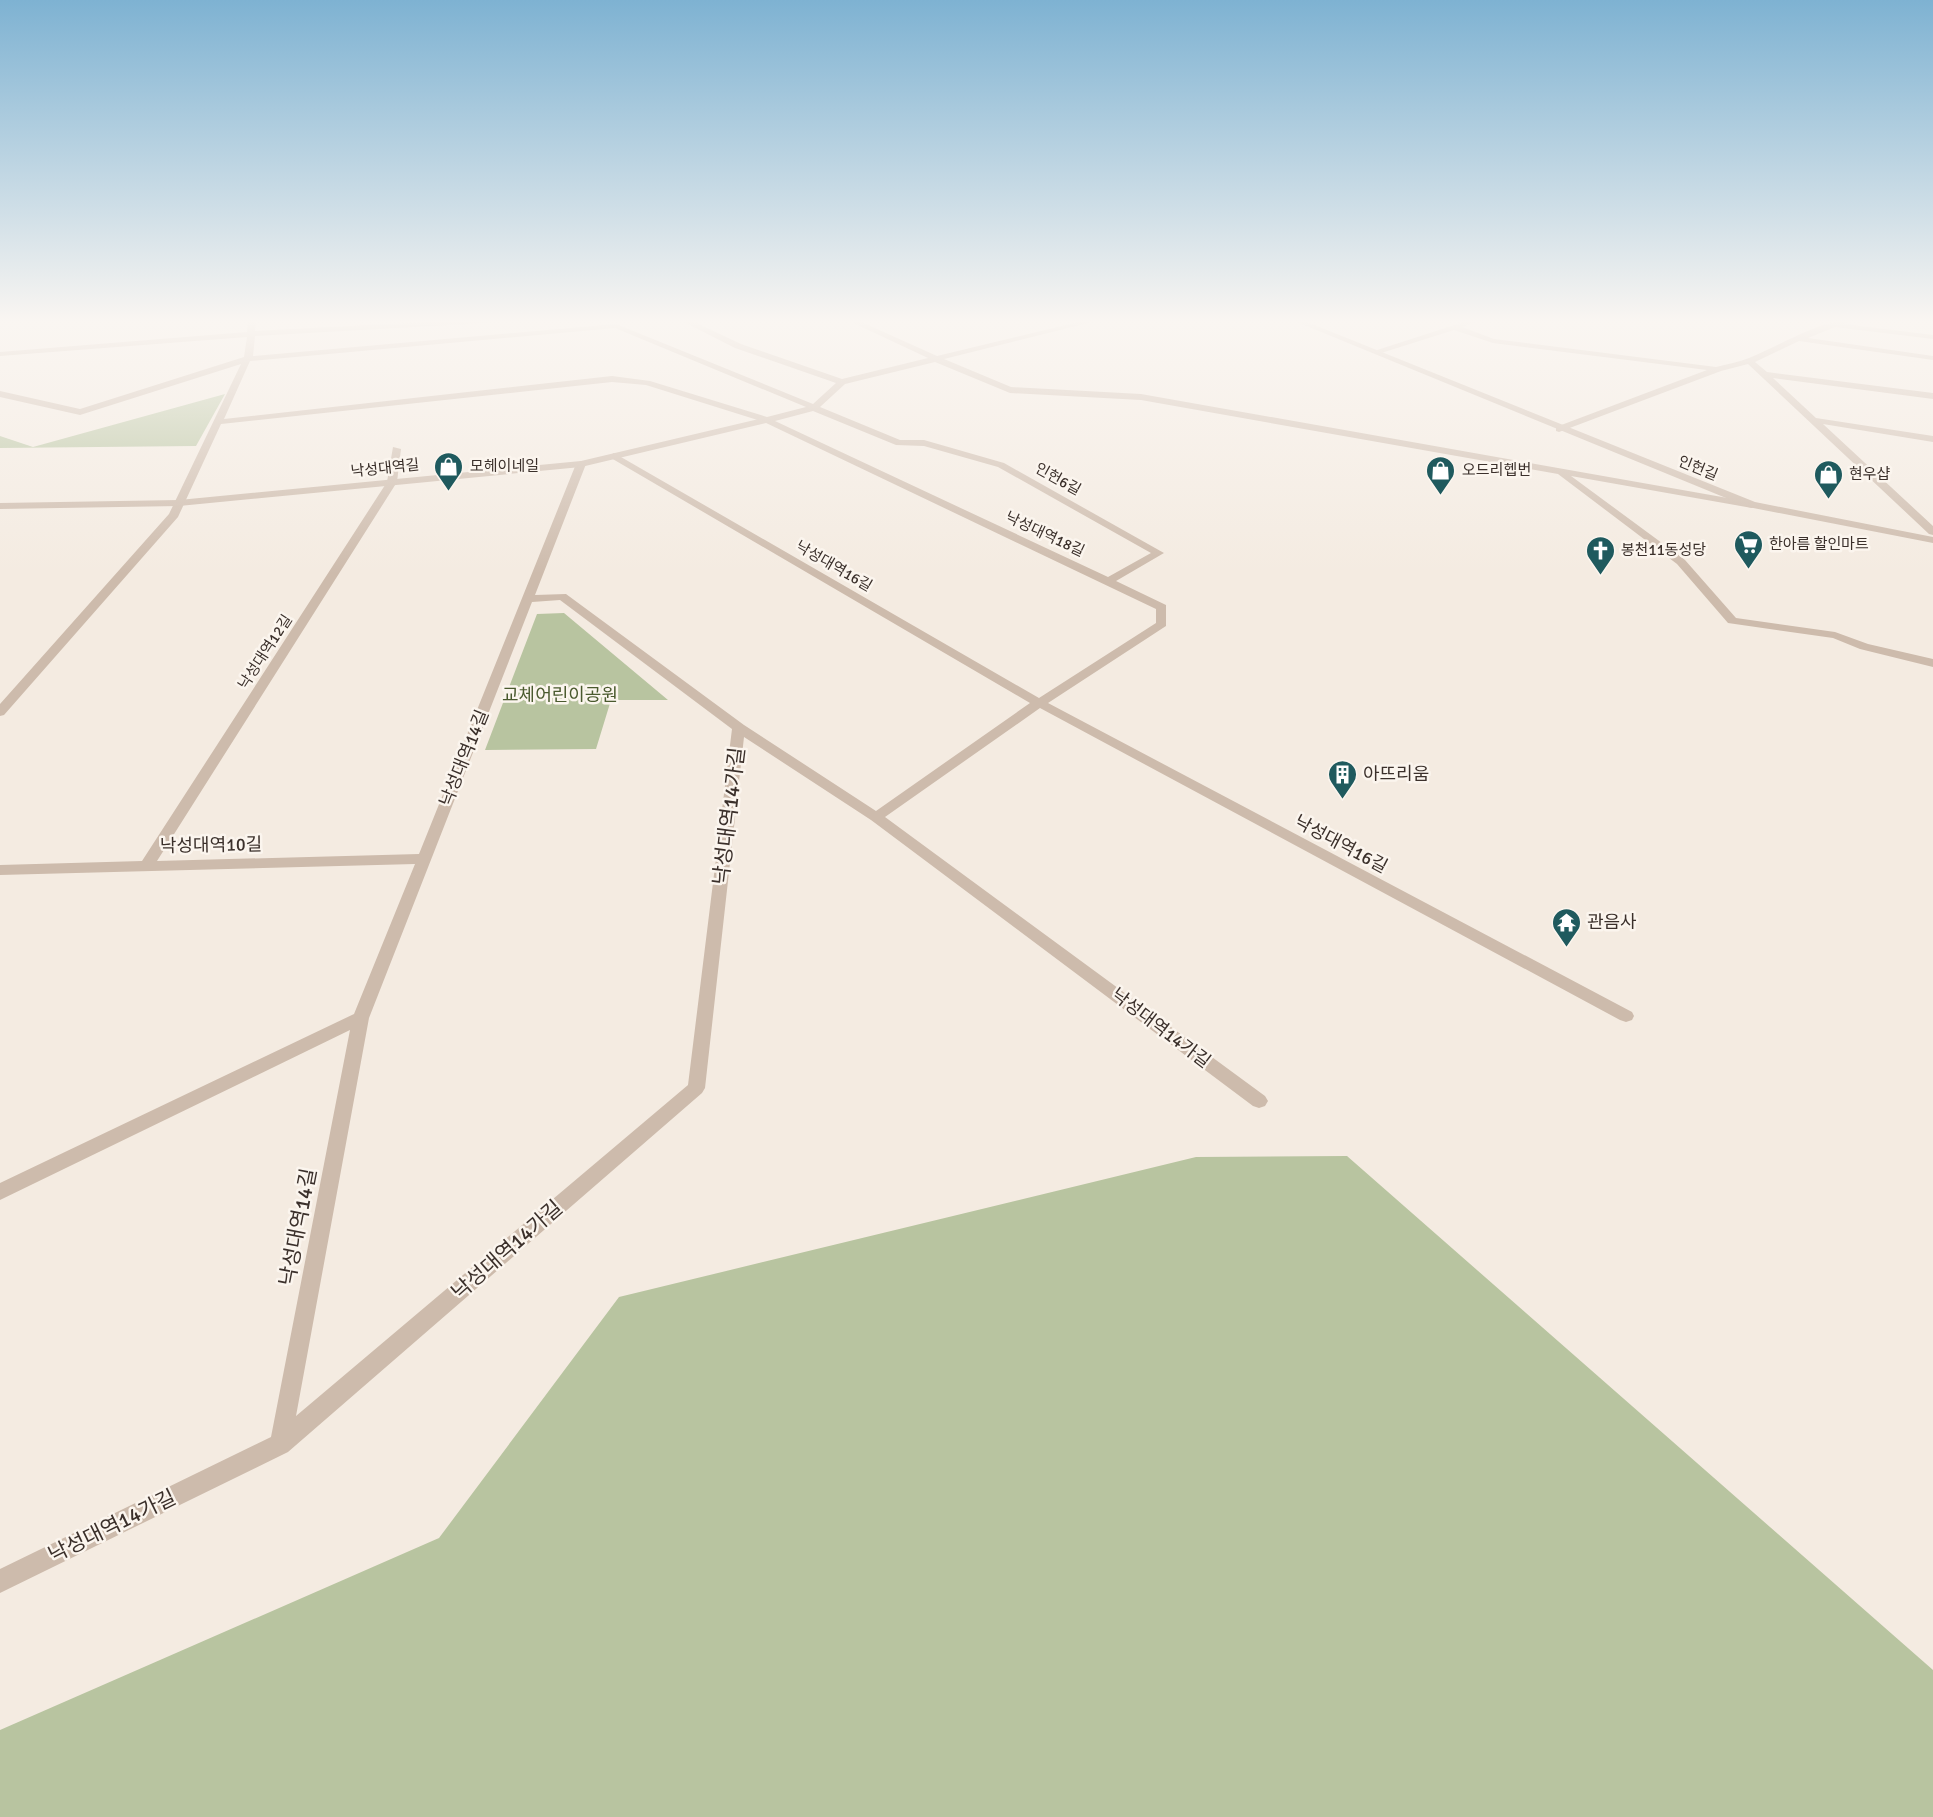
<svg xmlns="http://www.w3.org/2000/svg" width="1933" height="1817" viewBox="0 0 1933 1817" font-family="Signika,'Noto Sans KR',sans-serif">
	<rect width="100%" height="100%" fill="#f4ebe1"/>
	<g fill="#b8c4a0">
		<path d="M 225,394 L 196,446 L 0,448 L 0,436 L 33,447 Z"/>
		<path d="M 564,613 L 668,700 L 611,700 L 596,749 L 485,750 L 537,614 Z"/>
		<path d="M 1347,1156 L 1933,1670 L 1933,1817 L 0,1817 L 0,1730 L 439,1538 L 619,1297 L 1196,1157 Z"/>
	</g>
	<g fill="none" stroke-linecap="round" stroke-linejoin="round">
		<g fill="#cdbbac" fill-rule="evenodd">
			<path d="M 248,320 L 256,320 L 255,331 L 464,320 L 506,320 L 502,322 L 255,336 L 253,356 L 616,324 L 813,404 L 836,383 L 735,348 L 680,320 L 690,320 L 741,344 L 842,379 L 928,358 L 847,320 L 857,320 L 937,356 L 1087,320 L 1100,320 L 944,359 L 1011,387 L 1141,394 L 1756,503 L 1757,505 L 1752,508 L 1571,476 L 1685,560 L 1736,618 L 1835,632 L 1868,644 L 1933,659 L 1933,667 L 1860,649 L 1833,638 L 1728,623 L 1677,564 L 1558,474 L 1141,400 L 1010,393 L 935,362 L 845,384 L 820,407 L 900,440 L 924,440 L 1004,463 L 1164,553 L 1116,581 L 1166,605 L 1166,626 L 1048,703 L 1632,1012 L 1634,1016 L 1632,1020 L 1626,1022 L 1620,1020 L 1040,708 L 885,817 L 1265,1096 L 1268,1101 L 1265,1106 L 1259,1108 L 1253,1106 L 871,820 L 744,737 L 705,1088 L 702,1093 L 288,1452 L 0,1593 L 0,1569 L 271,1437 L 350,1030 L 0,1200 L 0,1183 L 354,1014 L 415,864 L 0,875 L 0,865 L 142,861 L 387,482 L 393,447 L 401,449 L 397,482 L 157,861 L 419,854 L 576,464 L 581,461 L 586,464 L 535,595 L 566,594 L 744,725 L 876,811 L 1030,703 L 611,458 L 609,456 L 614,453 L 1039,698 L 1156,623 L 1156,609 L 764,422 L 646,385 L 612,382 L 221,424 L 178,517 L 4,715 L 0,716 L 0,704 L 169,514 L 241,364 L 80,415 L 0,397 L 0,391 L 80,409 L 244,357 L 247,337 L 0,356 L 0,352 L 247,332 ZM 615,328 L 806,407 L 767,417 L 650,381 L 612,376 L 224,419 L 250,361 ZM 813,411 L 896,445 L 924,446 L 998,467 L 1151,553 L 1108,577 L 775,421 ZM 560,600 L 732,729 L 688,1085 L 296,1416 L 369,1018 L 532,602 Z"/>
			<path d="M 1470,320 L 1481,320 L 1462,327 L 1494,339 L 1716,367 C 1727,364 1739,362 1749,358 C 1777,347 1822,319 1851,320 L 1844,324 L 1933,335 L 1933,339 L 1835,327 L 1808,338 L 1933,356 L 1933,360 L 1799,341 L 1755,362 L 1767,372 L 1933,393 L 1933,399 L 1773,378 L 1816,418 L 1933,436 L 1933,442 L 1823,424 L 1933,526 L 1933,535 L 1929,534 L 1748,364 L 1721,371 L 1559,432 L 1556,431 L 1556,427 L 1707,370 L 1493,343 L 1454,330 L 1378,354 L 1371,352 Z"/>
		</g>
		<g fill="#cdbbac" fill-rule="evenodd">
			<path d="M 1292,320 L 1302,320 L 1755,502 L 1933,537 L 1933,543 L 1748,507 Z"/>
			<path d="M 767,417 L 771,420 L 770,422 L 581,467 L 179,506 L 0,509 L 0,503 L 179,500 L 581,461 Z"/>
		</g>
	</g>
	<linearGradient id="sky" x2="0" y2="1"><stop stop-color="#7eb2d2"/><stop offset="0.56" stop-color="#faf6f2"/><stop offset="1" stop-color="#faf6f2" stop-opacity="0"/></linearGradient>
	<rect width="1933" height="574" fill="url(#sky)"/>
	<defs>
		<symbol id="shop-pin" viewBox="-11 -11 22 30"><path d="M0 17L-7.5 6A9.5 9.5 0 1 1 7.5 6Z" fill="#1f5a5e" stroke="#fbf5ee"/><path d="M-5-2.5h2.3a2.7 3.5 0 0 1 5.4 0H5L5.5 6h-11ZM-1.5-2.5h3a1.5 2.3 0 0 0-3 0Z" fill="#fff"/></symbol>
		<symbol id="supermarket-pin" viewBox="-11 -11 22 30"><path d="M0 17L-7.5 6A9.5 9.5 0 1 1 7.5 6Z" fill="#1f5a5e" stroke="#fbf5ee"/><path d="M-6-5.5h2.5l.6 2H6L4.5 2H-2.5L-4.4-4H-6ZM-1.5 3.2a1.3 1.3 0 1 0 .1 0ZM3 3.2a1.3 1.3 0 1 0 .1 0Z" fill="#fff"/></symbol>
		<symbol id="church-pin" viewBox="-11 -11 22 30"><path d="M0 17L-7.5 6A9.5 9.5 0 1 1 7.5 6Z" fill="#1f5a5e" stroke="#fbf5ee"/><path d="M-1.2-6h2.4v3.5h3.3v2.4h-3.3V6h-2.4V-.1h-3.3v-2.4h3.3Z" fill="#fff"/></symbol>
		<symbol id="building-pin" viewBox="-11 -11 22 30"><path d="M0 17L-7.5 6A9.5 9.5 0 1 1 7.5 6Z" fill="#1f5a5e" stroke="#fbf5ee"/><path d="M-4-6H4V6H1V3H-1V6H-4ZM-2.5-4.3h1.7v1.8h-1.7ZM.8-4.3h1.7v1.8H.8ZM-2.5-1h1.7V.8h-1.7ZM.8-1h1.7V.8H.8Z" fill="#fff"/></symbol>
		<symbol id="temple-pin" viewBox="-11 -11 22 30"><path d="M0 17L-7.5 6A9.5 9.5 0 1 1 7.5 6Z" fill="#1f5a5e" stroke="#fbf5ee"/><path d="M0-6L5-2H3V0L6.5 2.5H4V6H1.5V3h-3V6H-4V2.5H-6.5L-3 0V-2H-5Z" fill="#fff"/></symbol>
	</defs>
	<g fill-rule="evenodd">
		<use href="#shop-pin" x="432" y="450" width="33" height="45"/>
		<use href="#shop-pin" x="1424" y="454" width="33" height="45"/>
		<use href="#shop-pin" x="1812" y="458" width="33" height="45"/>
		<use href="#supermarket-pin" x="1732" y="528" width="33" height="45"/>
		<use href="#church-pin" x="1584" y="534" width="33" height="45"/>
		<use href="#building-pin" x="1326" y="758" width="33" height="45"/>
		<use href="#temple-pin" x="1550" y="906" width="33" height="45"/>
	</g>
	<g text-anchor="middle" stroke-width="5" stroke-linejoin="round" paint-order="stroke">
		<g font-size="15" fill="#3b302b" stroke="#fbf5ee" text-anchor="start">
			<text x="470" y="471">모헤이네일</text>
			<text x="1462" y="475">오드리헵번</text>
			<text x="1849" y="479">현우샵</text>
			<text x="1769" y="549">한아름 할인마트</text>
			<text x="1621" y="555">봉천11동성당</text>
		</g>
		<g font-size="15" fill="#3b302b" stroke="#fbf5ee">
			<text transform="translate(385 468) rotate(-6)" y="5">낙성대역길</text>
			<text transform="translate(1698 468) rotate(22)" y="5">인헌길</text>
			<text transform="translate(1058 479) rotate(29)" y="5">인헌6길</text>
			<text transform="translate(1045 534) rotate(25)" y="5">낙성대역18길</text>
			<text transform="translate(834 566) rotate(30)" y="5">낙성대역16길</text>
			<text transform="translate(265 652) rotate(-57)" y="5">낙성대역12길</text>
		</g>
		<g font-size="18" fill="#4a5a2e" stroke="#fbf5ee">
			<text x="560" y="701">교체어린이공원</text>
		</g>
		<g font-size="18" fill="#3b302b" stroke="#fbf5ee">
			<text transform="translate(464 758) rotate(-68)" y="6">낙성대역14길</text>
			<text transform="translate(1341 844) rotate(28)" y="6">낙성대역16길</text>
			<text transform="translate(211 845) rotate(-1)" y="6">낙성대역10길</text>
			<text transform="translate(1161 1028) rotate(37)" y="6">낙성대역14가길</text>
		</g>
		<g font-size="18" fill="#3b302b" stroke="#fbf5ee" text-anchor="start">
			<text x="1363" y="780">아뜨리움</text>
			<text x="1587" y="928">관음사</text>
		</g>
		<g font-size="21" fill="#3b302b" stroke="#fbf5ee">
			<text transform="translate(729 816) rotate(-83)" y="7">낙성대역14가길</text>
			<text transform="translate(298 1227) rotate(-79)" y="7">낙성대역14길</text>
			<text transform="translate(507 1250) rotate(-41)" y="7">낙성대역14가길</text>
			<text transform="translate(112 1526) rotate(-26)" y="7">낙성대역14가길</text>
		</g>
	</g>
</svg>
